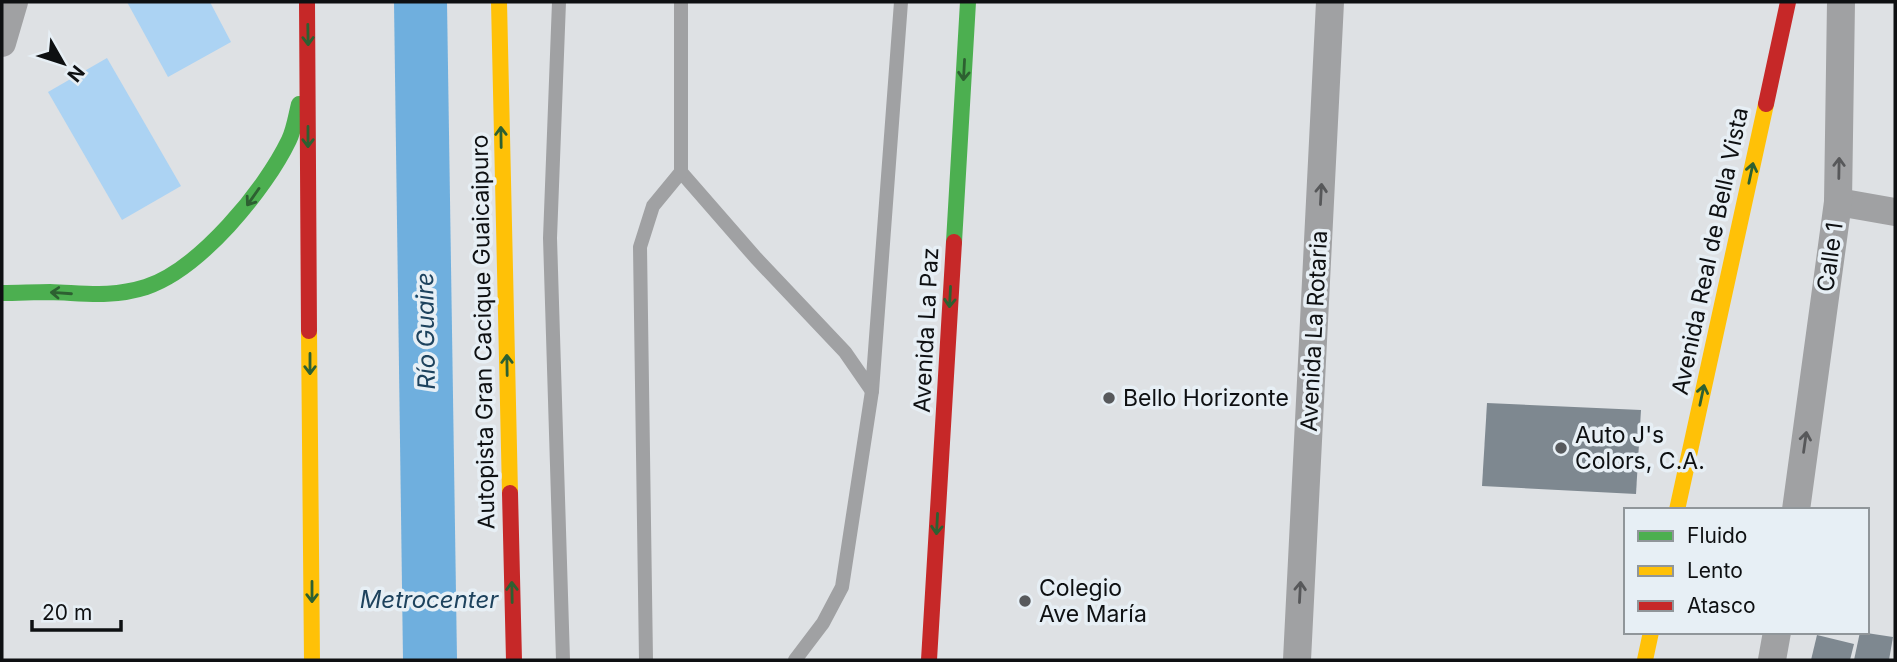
<svg xmlns="http://www.w3.org/2000/svg" width="1897" height="662" viewBox="0 0 1897 662" font-family="Inter,sans-serif">
	<rect width="100%" height="100%" fill="#dee1e4"/>
	<g fill="#acd3f3">
		<path d="M 127,2 L 210,2 L 231,42 L 168,77 Z"/>
		<path d="M 107,58 L 181,186 L 122,220 L 48,92 Z"/>
	</g>
	<path fill="#6fafde" d="M 394,2 L 447,2 L 457,660 L 403,660 Z"/>
	<g fill="#7e8890">
		<path d="M 1487,403 L 1641,410 L 1636,494 L 1482,486 Z"/>
		<path d="M 1860,632 L 1893,637 L 1889,660 L 1854,660 Z"/>
		<path d="M 1817,635 L 1854,644 L 1850,660 L 1811,660 Z"/>
	</g>
	<g fill="none" stroke-linecap="round" stroke-linejoin="round">
		<g stroke="#a0a1a3" stroke-width="14">
			<path d="M 559,2 L 550,238 L 563,660"/>
			<path d="M 681,172 L 756,258 L 845,352 L 872,391 L 901,2"/>
			<path d="M 646,660 L 640,247 L 653,206 L 681,172 L 681,2"/>
			<path d="M 795,660 L 823,623 L 842,587 L 872,391"/>
		</g>
		<g stroke="#a0a1a3" stroke-width="28">
			<path d="M 2,43 L 14,2"/>
			<path d="M 1838,202 L 1895,212"/>
			<path d="M 1796,510 L 1838,202 L 1841,2"/>
			<path d="M 1297,660 L 1330,2"/>
			<path d="M 1772,660 L 1777,632"/>
		</g>
		<g stroke="#4caf50" stroke-width="16">
			<path d="M 954,242 L 968,2"/>
			<path d="M 2,293 C 18,293 34,292 50,292 C 84,293 111,298 146,287 C 200,269 265,190 289,140 C 294,130 296,116 299,104"/>
		</g>
		<g stroke="#ffc107" stroke-width="16">
			<path d="M 499,2 L 510,493"/>
			<path d="M 309,331 L 312,660"/>
			<path d="M 1677,510 L 1766,104"/>
			<path d="M 1645,660 L 1651,632"/>
		</g>
		<g stroke="#c62828" stroke-width="16">
			<path d="M 307,2 L 309,331"/>
			<path d="M 1766,104 L 1788,2"/>
			<path d="M 510,493 L 514,660"/>
			<path d="M 929,660 L 954,242"/>
		</g>
	</g>
	<defs><path id="oneway-shaft" d="M-6 0H5M1.5-3L5.5 0L1.5 3" fill="none" stroke-width="1.6" stroke-linecap="round" stroke-linejoin="round" transform="scale(1.75)"/></defs>
	<g stroke="#2d6031">
		<use href="#oneway-shaft" transform="translate(308 35) rotate(89)"/>
		<use href="#oneway-shaft" transform="translate(964 70) rotate(93)"/>
		<use href="#oneway-shaft" transform="translate(308 137) rotate(90)"/>
		<use href="#oneway-shaft" transform="translate(501 137) rotate(-91)"/>
		<use href="#oneway-shaft" transform="translate(1751 173) rotate(-78)"/>
		<use href="#oneway-shaft" transform="translate(253 197) rotate(125)"/>
		<use href="#oneway-shaft" transform="translate(61 293) rotate(-176)"/>
		<use href="#oneway-shaft" transform="translate(950 297) rotate(93)"/>
		<use href="#oneway-shaft" transform="translate(310 364) rotate(90)"/>
		<use href="#oneway-shaft" transform="translate(507 365) rotate(-91)"/>
		<use href="#oneway-shaft" transform="translate(1702 395) rotate(-78)"/>
		<use href="#oneway-shaft" transform="translate(937 524) rotate(93)"/>
		<use href="#oneway-shaft" transform="translate(312 592) rotate(90)"/>
		<use href="#oneway-shaft" transform="translate(512 592) rotate(-91)"/>
	</g>
	<g stroke="#57585a">
		<use href="#oneway-shaft" transform="translate(1839 168) rotate(-89)"/>
		<use href="#oneway-shaft" transform="translate(1321 194) rotate(-87)"/>
		<use href="#oneway-shaft" transform="translate(1805 442) rotate(-82)"/>
		<use href="#oneway-shaft" transform="translate(1300 592) rotate(-87)"/>
	</g>
	<g fill="#57595c" stroke="#e7eff5" stroke-width="2.5">
		<circle cx="1109" cy="398" r="7"/>
		<circle cx="1561" cy="448" r="7"/>
		<circle cx="1025" cy="601" r="7"/>
	</g>
	<g text-anchor="middle" stroke-width="7" stroke-linejoin="round" paint-order="stroke">
		<g font-size="23" fill="#0e1012" stroke="#e7eff5">
			<text transform="translate(1710 251) rotate(-78)" y="8">Avenida Real de Bella Vista</text>
			<text transform="translate(1830 257) rotate(-82)" y="8">Calle 1</text>
			<text transform="translate(926 330) rotate(-87)" y="8">Avenida La Paz</text>
			<text transform="translate(1314 331) rotate(-87)" y="8">Avenida La Rotaria</text>
			<text transform="translate(483 332) rotate(-91)" y="8">Autopista Gran Cacique Guaicaipuro</text>
		</g>
		<g font-size="23" fill="#0e1012" stroke="#e7eff5" text-anchor="start">
			<text x="1123" y="406">Bello Horizonte</text>
			<text x="1575" y="443">Auto J's<tspan x="1575" dy="26">Colors, C.A.</tspan></text>
			<text x="1039" y="596">Colegio<tspan x="1039" dy="26">Ave María</tspan></text>
		</g>
		<g font-size="24" font-style="italic" fill="#1d425d" stroke="#e7eff5">
			<text transform="translate(426 331) rotate(-91)" y="8">Río Guaire</text>
			<text x="429" y="608">Metrocenter</text>
		</g>
	</g>
	<rect width="1897" height="662" fill="none" stroke="#0e1012" stroke-width="7"/>
	<rect x="1624" y="508" width="245" height="126" fill="#e7eff5" stroke="#90969a" stroke-width="2"/>
	<rect x="1638" y="531" width="35" height="10" fill="#4caf50" stroke="#90969a" stroke-width="2"/>
	<text x="1687" y="543" font-size="21" fill="#0e1012">Fluido</text>
	<rect x="1638" y="566" width="35" height="10" fill="#ffc107" stroke="#90969a" stroke-width="2"/>
	<text x="1687" y="578" font-size="21" fill="#0e1012">Lento</text>
	<rect x="1638" y="601" width="35" height="10" fill="#c62828" stroke="#90969a" stroke-width="2"/>
	<text x="1687" y="613" font-size="21" fill="#0e1012">Atasco</text>
	<g transform="translate(63 63) rotate(129)" stroke="#e7eff5" stroke-width="5" paint-order="stroke">
	<path d="M0-5L12 26L0 18L-12 26Z" fill="#0e1012"/>
	<text y="-10" font-size="19" font-weight="bold" text-anchor="middle" fill="#0e1012">N</text>
	</g>
	<path d="M32 620v10h89v-10" fill="none" stroke="#0e1012" stroke-width="3.5"/>
	<text x="42" y="620" font-size="21" fill="#0e1012" stroke="#e7eff5" stroke-width="5" paint-order="stroke">20 m</text>
</svg>
